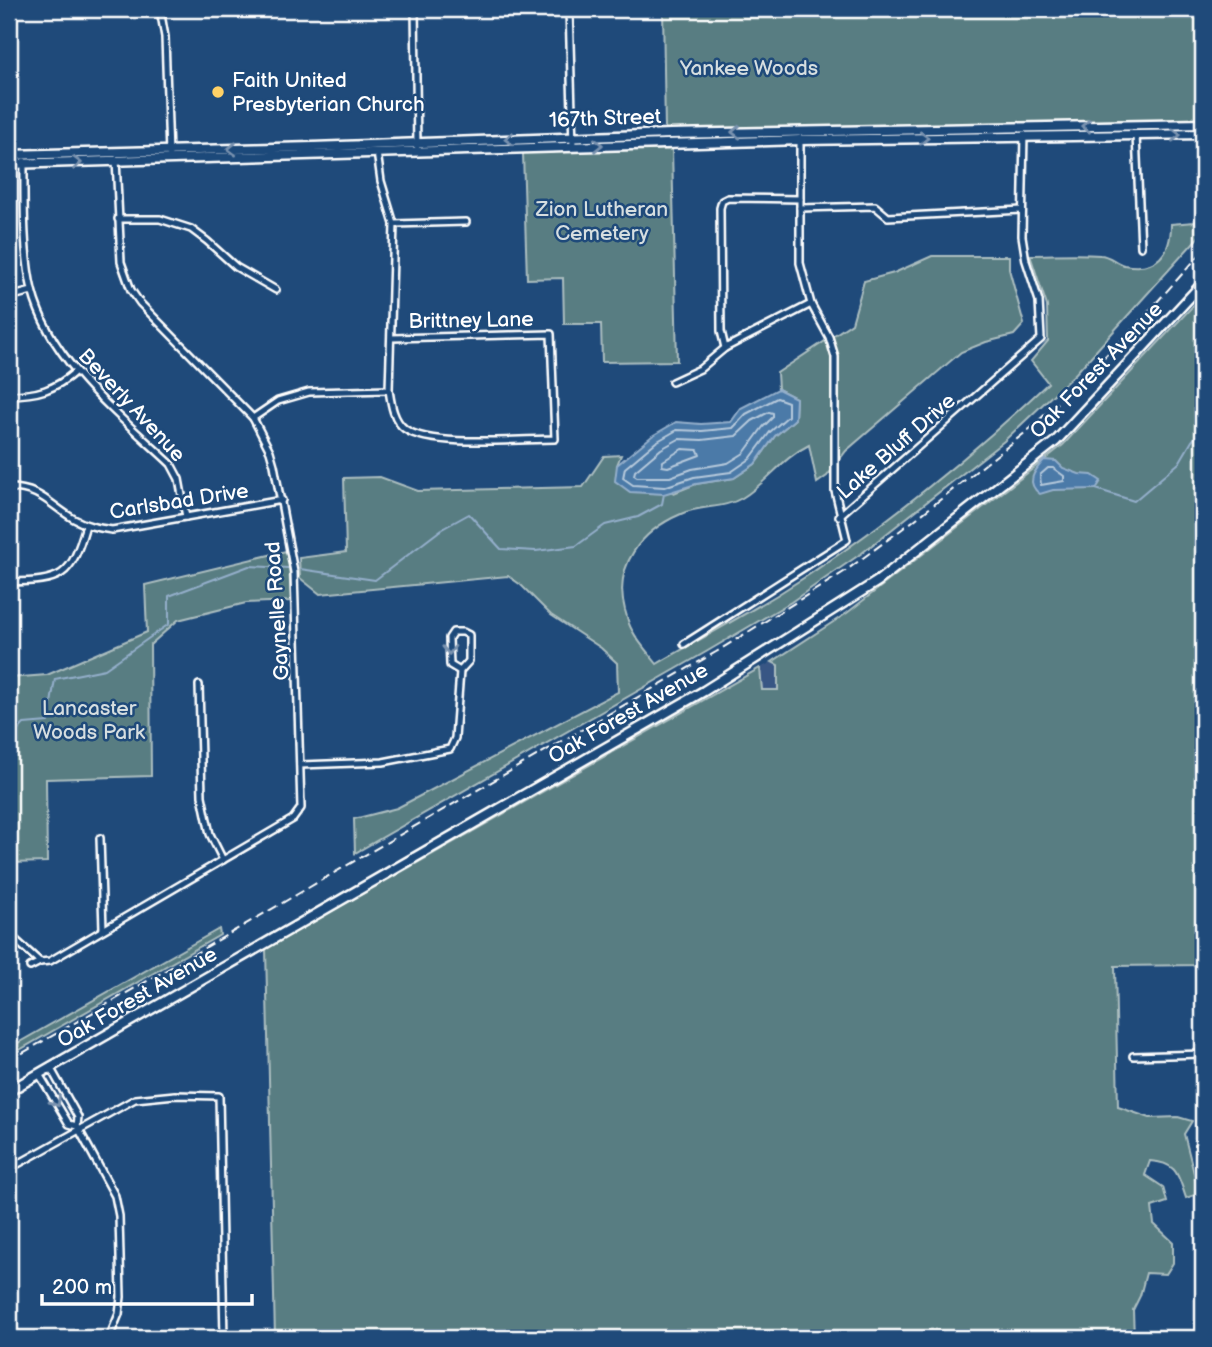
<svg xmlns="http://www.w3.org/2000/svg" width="1212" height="1347" viewBox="0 0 1212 1347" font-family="'Balsamiq Sans',sans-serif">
	<rect width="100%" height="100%" fill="#1f4a7a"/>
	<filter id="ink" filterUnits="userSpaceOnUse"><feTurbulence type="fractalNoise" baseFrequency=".0143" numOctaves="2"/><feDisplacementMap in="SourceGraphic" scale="14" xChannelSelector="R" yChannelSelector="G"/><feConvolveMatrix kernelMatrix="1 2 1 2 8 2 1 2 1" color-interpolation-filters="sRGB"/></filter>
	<g filter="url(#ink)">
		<path fill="#375784" d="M 772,662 L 778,664 L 778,690 L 762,690 L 760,668 Z"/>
		<g fill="#597d82" stroke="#acbec0" stroke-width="2">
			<path d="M 663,9 L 1203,9 L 1203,121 L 665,130 Z"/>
			<path d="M 672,149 L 677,361 L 602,362 L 601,324 L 564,324 L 563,278 L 527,279 L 523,153 Z"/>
			<path d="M 1203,212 L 1203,232 L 1076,373 L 1004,441 L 862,553 L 791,602 L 706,652 L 355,853 L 354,819 L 397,808 L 618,692 L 617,663 L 601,648 L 551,615 L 521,585 L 508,576 L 320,594 L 300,578 L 299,558 L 346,552 L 344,478 L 380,477 L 418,491 L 583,487 L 604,456 L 621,455 L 617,465 L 674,493 L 696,484 L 734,478 L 755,464 L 775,436 L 795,419 L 796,398 L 778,389 L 777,373 L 852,323 L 864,281 L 894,273 L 932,256 L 1009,256 L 1009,269 L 1024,324 L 1014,335 L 986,342 L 961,352 L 846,451 L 827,476 L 817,483 L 809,445 C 781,459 768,482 742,498 C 724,509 700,505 681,514 C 641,531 613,566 625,610 C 627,616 628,624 632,630 C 638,642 649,654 657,664 C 697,641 737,619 777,595 C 874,535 965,461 1048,383 L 1031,361 L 1048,341 L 1047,306 L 1030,255 C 1053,255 1077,253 1100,255 C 1109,255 1116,263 1124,265 C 1157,271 1171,254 1171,224 L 1195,222 Z"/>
			<path d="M 1203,295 L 1203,965 L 1115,966 L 1118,1107 L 1150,1118 L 1178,1117 L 1192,1121 L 1184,1134 L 1197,1185 L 1195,1195 L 1186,1198 C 1178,1175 1178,1163 1150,1161 L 1145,1175 L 1163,1187 L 1167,1202 L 1152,1207 L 1154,1224 L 1173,1242 L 1173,1263 L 1166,1274 L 1146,1273 L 1140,1296 L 1133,1310 L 1134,1338 L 275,1338 L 266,949 L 760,668 L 762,690 L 778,690 L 778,665 L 772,662 L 847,613 L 1044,460 L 1063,445 Z"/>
			<path d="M 286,551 L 289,565 L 291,601 L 246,603 L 178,620 L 150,645 L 151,776 L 46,779 L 47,862 L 9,863 L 9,678 L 47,675 L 147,632 L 145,585 Z"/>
			<path d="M 219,929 L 220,935 L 9,1056 L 9,1048 Z"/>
		</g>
		<g fill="#4c7aa8" stroke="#94afcb" stroke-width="2">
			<path d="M 778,389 L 796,398 L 795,419 L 775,436 L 755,464 L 734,478 L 696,484 L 664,494 L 630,492 L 615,481 L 617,465 L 652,436 L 676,422 L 701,424 L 731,422 L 741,408 Z"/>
			<path d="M 1044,460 L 1056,461 L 1063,468 L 1079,474 L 1092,475 L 1101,481 L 1096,489 L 1053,490 L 1040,494 C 1025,483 1034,471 1044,460 Z"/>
		</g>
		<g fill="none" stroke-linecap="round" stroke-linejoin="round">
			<g stroke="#b7cadc" stroke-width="2">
				<path d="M 777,398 L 788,402 L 788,416 L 770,432 L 750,459 L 731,472 L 694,477 L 664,487 L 633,485 L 623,478 L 625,468 L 656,442 L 677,430 L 702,431 L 733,428 L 746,414 Z"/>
				<path d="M 769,412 L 773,413 L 773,417 L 763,427 L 744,453 L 728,463 L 692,469 L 670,477 L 637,477 L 634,475 L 635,471 L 661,449 L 679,439 L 702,440 L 736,436 L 752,421 Z"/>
				<path d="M 682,449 L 698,450 L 700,455 L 668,467 L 662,466 L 663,461 Z"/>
				<path d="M 1048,468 L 1053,468 L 1064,476 L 1064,481 L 1041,485 L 1040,475 Z"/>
			</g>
			<g stroke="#94afcb" stroke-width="2">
				<path d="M 1096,489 L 1134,501 L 1179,463 L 1192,441 L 1203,429"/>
				<path d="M 300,569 L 375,580 L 442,529 L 469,514 L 501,549 L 536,551 L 576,546 L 605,525 L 638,517 L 662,504 L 664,494"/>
				<path d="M 9,740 L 24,724 L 48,722 L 55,679 L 105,669 L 169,624 L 169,596 L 249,566 L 288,568"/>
			</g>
			<defs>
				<g id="street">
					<path d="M 160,9 L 165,37 L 169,154"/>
					<path d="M 415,9 L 417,146"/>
					<path d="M 569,9 L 573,146"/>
					<path d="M 1136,135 L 1141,247"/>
					<path d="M 377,152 L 381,181 L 394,224 L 389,390 C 391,403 393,420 405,429 C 432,448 520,439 555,439 L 551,334 L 392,338"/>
					<path d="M 24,161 C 24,200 23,253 32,290 C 50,362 119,415 171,464 L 179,479 L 186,517"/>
					<path d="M 800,208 L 875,206 L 888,217 L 1022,210"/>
					<path d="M 118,219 L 160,219 L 191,229 L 207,241 L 236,267 L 276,290"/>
					<path d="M 394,224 L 466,222"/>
					<path d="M 9,297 L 32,291"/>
					<path d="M 725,348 L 721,331 L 720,208 L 722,201 L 728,198 L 800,199"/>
					<path d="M 672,382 L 700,369 L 725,348 L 811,304"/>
					<path d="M 9,395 C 37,395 55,390 76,371"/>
					<path d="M 253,418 L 278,401 L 309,392 L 389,390"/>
					<path d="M 9,488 C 40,488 50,505 74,519 C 86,526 99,528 112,530 L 282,500"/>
					<path d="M 839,516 L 1041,339 L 1039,301 L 1026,261 L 1022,236 L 1024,134"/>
					<path d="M 9,582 C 62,581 71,578 86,525"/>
					<path d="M 684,644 L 847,540 L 835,491 L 835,357 L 829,337 L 811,304 L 800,263 L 800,138"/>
					<path d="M 199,685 L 202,796 L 210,834 L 223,860"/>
					<path d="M 300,765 L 383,762 L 450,749 L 455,738 L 460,671 L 469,661 L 469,635 L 463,632 L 453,632 L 449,638 L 450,665 L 460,671"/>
					<path d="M 100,838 L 103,929"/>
					<path d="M 9,934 L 40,962"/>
					<path d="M 30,967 L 40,962 L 50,961 L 293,819 L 301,808 L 294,572 L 274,465 L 270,451 L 253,418 L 140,303 L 131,290 L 121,262 L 116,159"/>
					<path d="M 1133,1056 L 1203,1054"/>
					<path d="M 50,1067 L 78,1117 L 77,1126 L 115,1196 L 119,1216 L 121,1297 L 119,1314 L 109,1338"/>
					<path d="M 39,1074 L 69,1124 L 77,1126"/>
					<path d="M 9,1169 L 135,1099 L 175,1095 L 219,1096 L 224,1338"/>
				</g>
				<g id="secondary">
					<path d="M 9,155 L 313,147 L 670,134 L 1203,124"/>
					<path d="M 9,164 L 800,140 L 1203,134"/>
					<path d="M 9,1091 L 704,691 L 878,581 L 1056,441 L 1203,283"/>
				</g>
			</defs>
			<use href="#street" stroke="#fff" stroke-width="10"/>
			<use href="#secondary" stroke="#fff" stroke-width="13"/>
			<use href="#street" stroke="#1f4a7a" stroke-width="5"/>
			<use href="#secondary" stroke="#1f4a7a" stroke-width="8"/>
			<path stroke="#fff" stroke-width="2" stroke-dasharray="10 5" stroke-linecap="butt" d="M 9,1061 L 716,652 L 844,572 L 913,521 L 1031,428 L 1128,334 L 1203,251"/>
		</g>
		<defs><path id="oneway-chevron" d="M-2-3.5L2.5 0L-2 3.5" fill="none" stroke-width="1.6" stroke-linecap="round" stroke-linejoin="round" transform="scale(1.75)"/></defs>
		<g stroke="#7992af">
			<use href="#oneway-chevron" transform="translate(1086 126) rotate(180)"/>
			<use href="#oneway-chevron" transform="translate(736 132) rotate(179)"/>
			<use href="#oneway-chevron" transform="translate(1176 135)"/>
			<use href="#oneway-chevron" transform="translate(924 138) rotate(-1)"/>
			<use href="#oneway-chevron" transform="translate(509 139) rotate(178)"/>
			<use href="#oneway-chevron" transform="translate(598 145) rotate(-1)"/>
			<use href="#oneway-chevron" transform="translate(232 149) rotate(179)"/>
			<use href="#oneway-chevron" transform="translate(77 163) rotate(-1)"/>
			<use href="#oneway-chevron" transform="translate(449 650) rotate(88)"/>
			<use href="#oneway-chevron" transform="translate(56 1102) rotate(59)"/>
		</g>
	</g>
	<circle fill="#ffd166" stroke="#1f4a7a" stroke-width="2.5" cx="218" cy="92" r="7"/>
	<g text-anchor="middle" stroke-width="5" stroke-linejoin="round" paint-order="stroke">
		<g font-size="21" fill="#d6dee0" stroke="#1f4a7a">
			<text x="749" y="75">Yankee Woods</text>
			<text x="602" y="216">Zion Lutheran<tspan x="602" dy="24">Cemetery</tspan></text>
			<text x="89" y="715">Lancaster<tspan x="89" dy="24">Woods Park</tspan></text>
		</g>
		<g font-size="21" fill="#fff" stroke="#1f4a7a" text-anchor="start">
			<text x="232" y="87">Faith United<tspan x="232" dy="24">Presbyterian Church</tspan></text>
		</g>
		<g font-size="21" fill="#fff" stroke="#1f4a7a">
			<text transform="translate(605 118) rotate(-2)" y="7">167th Street</text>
			<text transform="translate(471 320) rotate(-1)" y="7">Brittney Lane</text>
			<text transform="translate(1096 370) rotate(-46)" y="7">Oak Forest Avenue</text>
			<text transform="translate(132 405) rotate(47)" y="7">Beverly Avenue</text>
			<text transform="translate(896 446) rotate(-41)" y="7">Lake Bluff Drive</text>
			<text transform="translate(179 501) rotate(-9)" y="7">Carlsbad Drive</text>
			<text transform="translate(277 611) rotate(-94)" y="7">Gaynelle Road</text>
			<text transform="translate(628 713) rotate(-30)" y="7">Oak Forest Avenue</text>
			<text transform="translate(137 997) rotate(-30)" y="7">Oak Forest Avenue</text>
		</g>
	</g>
	<rect width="1212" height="1347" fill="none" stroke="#1f4a7a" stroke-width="35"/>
	<rect x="18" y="18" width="1177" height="1312" fill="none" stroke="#fff" stroke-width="2.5" filter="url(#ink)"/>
	<path d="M42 1294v10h210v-10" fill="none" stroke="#ffffff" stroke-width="3.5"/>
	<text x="52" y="1294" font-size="21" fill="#ffffff" stroke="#1f4a7a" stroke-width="5" paint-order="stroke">200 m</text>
</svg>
